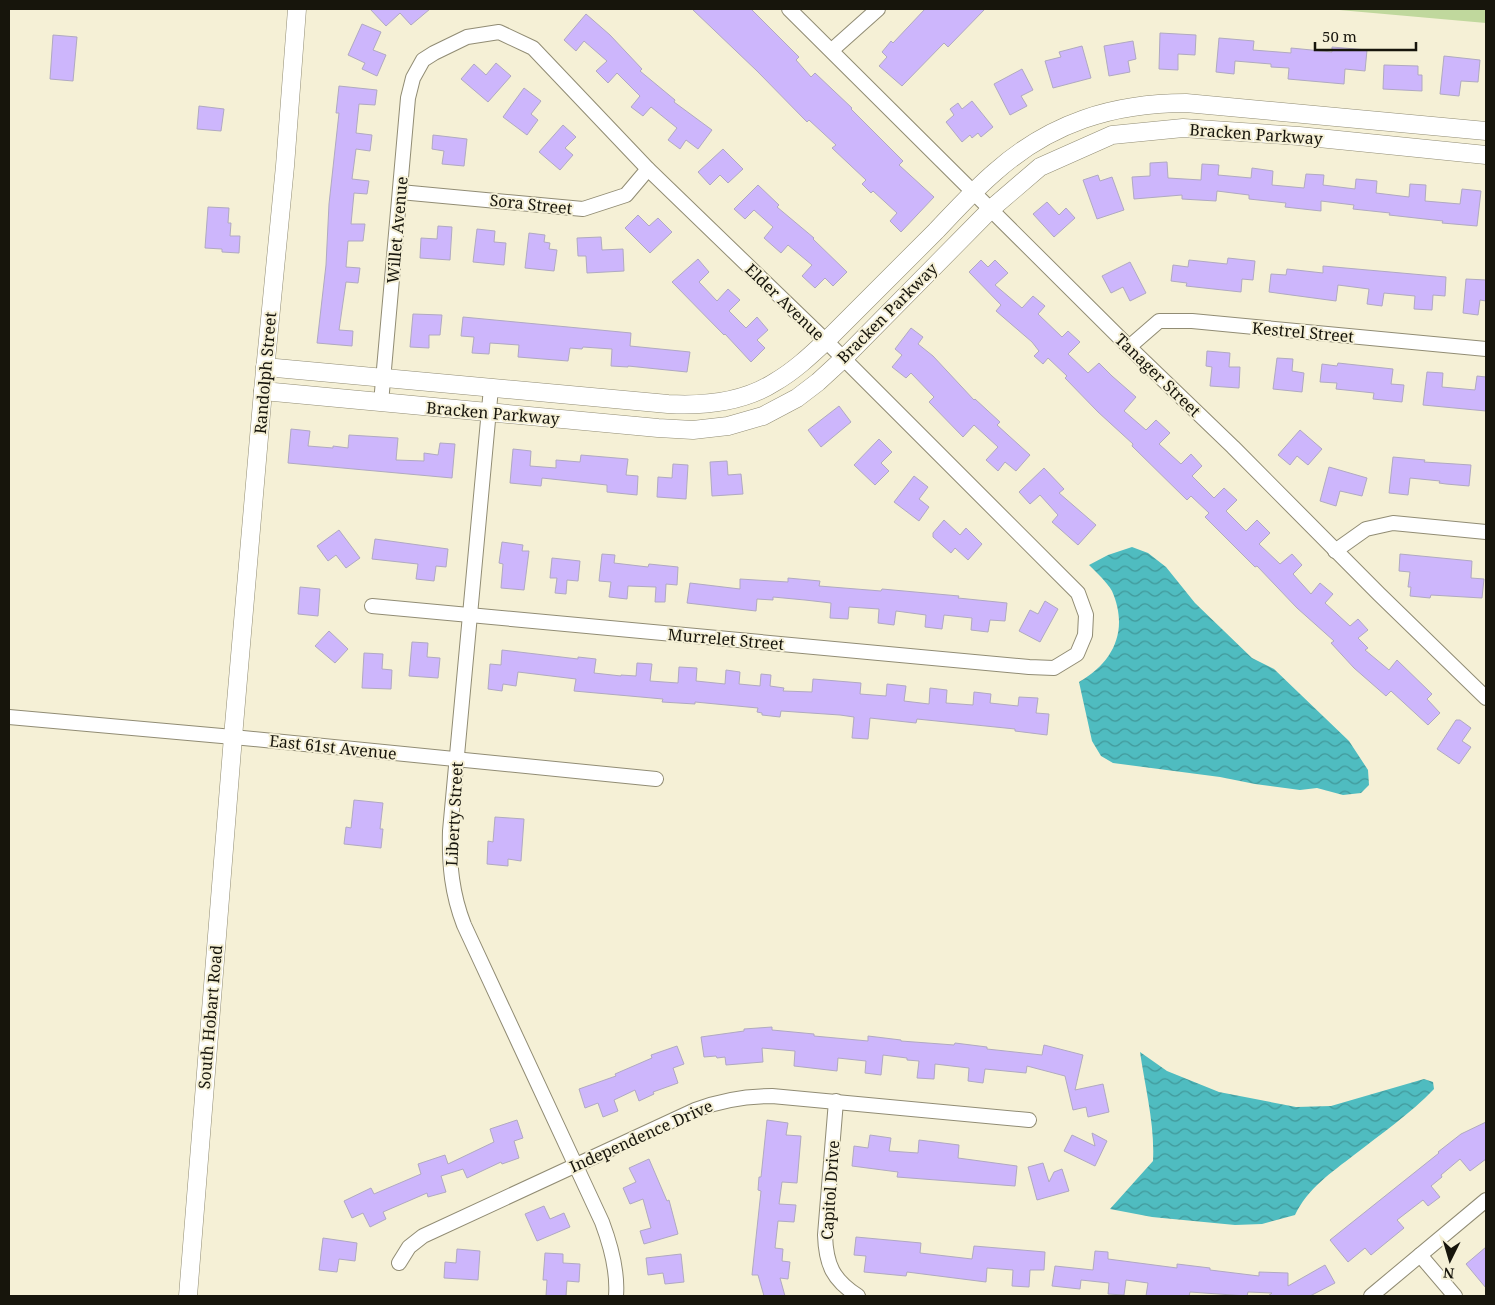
<svg xmlns="http://www.w3.org/2000/svg" width="1495" height="1305" viewBox="0 0 1495 1305" font-family="'Noto Serif',serif">
	<defs>
		<pattern id="water-waves" width="16" height="10" patternUnits="userSpaceOnUse" patternTransform="scale(1.25)"><rect width="16" height="10" fill="#4fbcc0"/><path d="M0 5q4-4 8 0t8 0" fill="none" stroke="#41989a"/></pattern>
	</defs>
	<rect width="100%" height="100%" fill="#f5f0d6"/>
	<path fill="#c0d89d" d="M 1328,9 L 1486,9 L 1486,23 Z"/>
	<g fill="url(#water-waves)">
		<path d="M 1132,547 L 1148,553 L 1166,567 L 1195,603 L 1252,658 L 1274,669 L 1349,741 L 1368,770 L 1369,785 L 1361,793 L 1343,795 L 1317,788 L 1300,790 L 1255,784 L 1220,777 L 1113,763 L 1101,756 L 1092,741 L 1079,682 C 1114,662 1129,630 1112,591 C 1107,582 1096,572 1089,565 L 1108,555 Z"/>
		<path d="M 1140,1052 L 1167,1071 L 1219,1092 L 1296,1107 L 1331,1106 L 1424,1079 L 1433,1082 L 1434,1089 C 1410,1114 1381,1134 1354,1155 C 1332,1172 1307,1189 1295,1215 L 1262,1224 L 1235,1225 L 1152,1217 L 1110,1209 L 1153,1161 C 1155,1125 1145,1087 1140,1052 Z"/>
	</g>
	<g fill="#cdb6fc" stroke="#b0a9c1">
		<path d="M 370,9 L 430,9 L 411,25 L 400,13 L 386,26 Z"/>
		<path d="M 692,9 L 751,9 L 799,57 L 796,60 L 811,77 L 815,73 L 852,108 L 851,109 L 903,161 L 899,165 L 934,197 L 901,232 L 890,221 L 897,213 L 873,191 L 871,193 L 862,184 L 866,180 L 832,148 L 836,145 L 809,120 L 807,122 L 757,71 Z"/>
		<path d="M 925,9 L 985,9 L 948,47 L 944,43 L 902,86 L 879,66 L 887,57 L 882,52 L 891,41 L 893,43 Z"/>
		<path d="M 586,14 L 610,35 L 642,69 L 640,71 L 675,100 L 674,102 L 712,130 L 698,149 L 686,140 L 680,149 L 668,140 L 677,128 L 651,107 L 643,116 L 631,107 L 640,96 L 617,73 L 608,83 L 596,71 L 607,61 L 584,41 L 576,51 L 564,40 Z"/>
		<path d="M 362,24 L 381,32 L 373,50 L 386,55 L 377,76 L 362,69 L 365,63 L 348,55 Z"/>
		<path d="M 1160,33 L 1196,35 L 1195,55 L 1178,54 L 1178,70 L 1159,69 Z"/>
		<path d="M 53,35 L 77,37 L 73,81 L 50,79 Z"/>
		<path d="M 1219,38 L 1254,41 L 1253,50 L 1291,53 L 1291,48 L 1332,52 L 1332,47 L 1367,50 L 1365,71 L 1345,69 L 1344,84 L 1288,79 L 1289,68 L 1271,67 L 1271,64 L 1235,61 L 1234,74 L 1216,72 Z"/>
		<path d="M 1133,41 L 1136,59 L 1128,61 L 1130,72 L 1109,76 L 1104,46 Z"/>
		<path d="M 1082,46 L 1091,78 L 1053,88 L 1045,61 L 1061,57 L 1059,52 Z"/>
		<path d="M 1444,56 L 1480,60 L 1478,82 L 1461,81 L 1459,96 L 1440,94 Z"/>
		<path d="M 496,63 L 511,76 L 488,102 L 461,79 L 474,64 L 486,75 Z"/>
		<path d="M 1384,65 L 1418,66 L 1418,75 L 1422,75 L 1422,91 L 1383,89 Z"/>
		<path d="M 1022,69 L 1033,90 L 1021,96 L 1027,106 L 1010,115 L 994,84 Z"/>
		<path d="M 339,86 L 377,90 L 375,105 L 359,104 L 356,133 L 372,135 L 370,151 L 356,149 L 352,179 L 369,181 L 367,194 L 354,193 L 351,224 L 365,224 L 363,241 L 348,241 L 346,267 L 360,268 L 358,283 L 346,282 L 339,330 L 353,331 L 352,346 L 317,343 L 326,265 L 329,204 L 339,113 L 336,113 Z"/>
		<path d="M 524,88 L 541,101 L 531,114 L 538,120 L 527,135 L 503,117 Z"/>
		<path d="M 972,101 L 993,127 L 981,137 L 978,133 L 972,138 L 970,135 L 962,142 L 946,122 L 954,115 L 950,109 L 958,103 L 962,109 Z"/>
		<path d="M 199,106 L 224,109 L 221,131 L 197,129 Z"/>
		<path d="M 563,125 L 576,137 L 565,148 L 573,155 L 560,170 L 539,152 Z"/>
		<path d="M 433,135 L 467,139 L 464,166 L 442,164 L 444,151 L 432,149 Z"/>
		<path d="M 723,149 L 743,169 L 728,183 L 720,175 L 710,185 L 698,172 Z"/>
		<path d="M 1167,162 L 1168,178 L 1201,180 L 1202,164 L 1219,165 L 1218,175 L 1251,178 L 1252,168 L 1273,171 L 1272,185 L 1304,188 L 1306,174 L 1324,175 L 1323,185 L 1355,189 L 1356,179 L 1377,181 L 1376,193 L 1409,197 L 1410,184 L 1426,185 L 1425,201 L 1460,204 L 1462,189 L 1481,191 L 1477,226 L 1442,223 L 1443,221 L 1389,215 L 1390,213 L 1353,209 L 1354,205 L 1321,201 L 1321,211 L 1285,207 L 1286,203 L 1249,199 L 1249,195 L 1217,191 L 1216,201 L 1182,199 L 1182,195 L 1134,199 L 1132,177 L 1150,176 L 1150,163 Z"/>
		<path d="M 1098,175 L 1100,181 L 1112,177 L 1124,210 L 1097,219 L 1083,180 Z"/>
		<path d="M 758,185 L 779,205 L 777,207 L 814,238 L 813,239 L 847,272 L 833,286 L 825,278 L 815,288 L 802,276 L 812,265 L 788,245 L 781,253 L 764,238 L 773,227 L 754,210 L 745,219 L 734,209 Z"/>
		<path d="M 1047,202 L 1059,215 L 1066,208 L 1075,218 L 1054,237 L 1033,214 Z"/>
		<path d="M 208,207 L 229,208 L 228,223 L 231,223 L 230,236 L 240,236 L 239,253 L 222,252 L 222,249 L 205,248 Z"/>
		<path d="M 638,215 L 649,226 L 658,218 L 672,232 L 650,253 L 625,228 Z"/>
		<path d="M 438,226 L 452,227 L 450,260 L 420,258 L 421,238 L 437,239 Z"/>
		<path d="M 477,229 L 495,231 L 494,242 L 506,243 L 504,265 L 473,262 Z"/>
		<path d="M 529,233 L 545,235 L 544,242 L 550,243 L 549,249 L 557,250 L 554,271 L 525,268 Z"/>
		<path d="M 601,237 L 602,250 L 623,249 L 624,271 L 587,273 L 586,256 L 578,256 L 577,238 Z"/>
		<path d="M 1228,258 L 1255,261 L 1253,280 L 1242,279 L 1241,292 L 1186,286 L 1187,283 L 1171,281 L 1173,265 L 1188,267 L 1189,260 L 1227,264 Z"/>
		<path d="M 698,259 L 709,272 L 699,282 L 717,301 L 728,289 L 740,300 L 729,311 L 746,328 L 757,317 L 768,330 L 757,340 L 765,348 L 751,362 L 725,334 L 724,335 L 672,282 Z"/>
		<path d="M 981,260 L 988,267 L 995,260 L 1008,273 L 995,285 L 1022,308 L 1033,296 L 1045,306 L 1038,314 L 1062,337 L 1068,331 L 1080,342 L 1068,354 L 1088,373 L 1099,363 L 1112,376 L 1136,397 L 1124,411 L 1146,430 L 1156,420 L 1170,433 L 1159,444 L 1181,464 L 1191,454 L 1202,466 L 1192,476 L 1214,498 L 1224,488 L 1237,500 L 1226,511 L 1246,531 L 1257,520 L 1270,533 L 1259,544 L 1280,564 L 1292,554 L 1302,565 L 1293,574 L 1311,594 L 1320,583 L 1333,594 L 1325,603 L 1350,626 L 1358,619 L 1368,630 L 1358,638 L 1368,648 L 1365,650 L 1389,670 L 1397,660 L 1432,694 L 1427,699 L 1440,713 L 1428,725 L 1391,691 L 1386,696 L 1354,668 L 1331,643 L 1334,641 L 1297,608 L 1257,566 L 1255,567 L 1205,517 L 1209,513 L 1191,496 L 1187,500 L 1132,446 L 1133,444 L 1098,412 L 1065,378 L 1067,376 L 1048,358 L 1043,364 L 1034,356 L 1039,351 L 1032,342 L 996,311 L 1001,305 L 969,272 Z"/>
		<path d="M 1130,262 L 1146,293 L 1130,301 L 1123,287 L 1111,293 L 1102,276 Z"/>
		<path d="M 1323,266 L 1446,277 L 1445,296 L 1433,295 L 1432,310 L 1414,309 L 1415,296 L 1384,293 L 1382,306 L 1367,304 L 1369,289 L 1338,285 L 1336,301 L 1269,292 L 1271,274 L 1286,275 L 1287,269 L 1323,273 Z"/>
		<path d="M 1466,279 L 1486,280 L 1486,301 L 1480,300 L 1478,315 L 1463,313 Z"/>
		<path d="M 413,314 L 442,315 L 440,335 L 429,335 L 429,348 L 410,347 Z"/>
		<path d="M 463,317 L 631,333 L 630,346 L 690,352 L 687,372 L 628,366 L 628,367 L 611,366 L 612,349 L 583,347 L 582,349 L 570,348 L 568,361 L 518,357 L 519,345 L 490,343 L 489,354 L 472,353 L 474,337 L 461,336 Z"/>
		<path d="M 911,328 L 923,337 L 918,344 L 933,356 L 974,400 L 975,399 L 1000,422 L 997,425 L 1030,455 L 1016,471 L 1005,462 L 998,471 L 986,460 L 998,447 L 974,425 L 963,437 L 929,402 L 934,397 L 911,373 L 906,378 L 892,367 L 902,355 L 895,349 Z"/>
		<path d="M 1207,351 L 1230,353 L 1229,367 L 1240,367 L 1239,388 L 1210,386 L 1212,367 L 1206,366 Z"/>
		<path d="M 1277,358 L 1293,359 L 1292,371 L 1304,373 L 1302,392 L 1273,389 Z"/>
		<path d="M 1338,363 L 1393,369 L 1391,384 L 1404,385 L 1402,402 L 1373,399 L 1374,393 L 1336,389 L 1337,383 L 1320,382 L 1322,364 L 1337,366 Z"/>
		<path d="M 1427,372 L 1443,373 L 1442,387 L 1475,390 L 1477,376 L 1486,377 L 1486,411 L 1423,405 Z"/>
		<path d="M 839,406 L 851,422 L 821,447 L 808,430 Z"/>
		<path d="M 291,429 L 310,431 L 308,446 L 333,448 L 333,446 L 348,448 L 349,435 L 398,438 L 396,460 L 424,461 L 424,453 L 438,455 L 440,443 L 455,444 L 452,478 L 288,463 Z"/>
		<path d="M 1300,430 L 1322,449 L 1308,465 L 1297,456 L 1290,465 L 1278,455 Z"/>
		<path d="M 879,439 L 892,452 L 881,463 L 889,471 L 875,485 L 854,465 Z"/>
		<path d="M 513,449 L 531,451 L 530,466 L 556,468 L 556,460 L 580,462 L 581,455 L 628,459 L 626,475 L 638,476 L 637,495 L 607,492 L 607,485 L 542,478 L 541,486 L 510,483 Z"/>
		<path d="M 1393,457 L 1425,460 L 1424,462 L 1471,465 L 1469,486 L 1446,484 L 1439,483 L 1440,481 L 1410,478 L 1408,495 L 1389,493 Z"/>
		<path d="M 727,461 L 728,475 L 741,474 L 743,494 L 712,496 L 710,462 Z"/>
		<path d="M 673,464 L 688,465 L 686,499 L 657,497 L 658,477 L 672,478 Z"/>
		<path d="M 1329,467 L 1367,478 L 1362,496 L 1340,491 L 1336,506 L 1320,501 Z"/>
		<path d="M 1044,468 L 1064,489 L 1059,493 L 1096,525 L 1078,545 L 1052,522 L 1058,515 L 1040,495 L 1030,504 L 1019,492 Z"/>
		<path d="M 914,476 L 928,487 L 919,499 L 929,507 L 919,521 L 894,502 Z"/>
		<path d="M 944,520 L 960,535 L 966,528 L 982,544 L 968,560 L 955,548 L 951,553 L 933,537 L 933,533 Z"/>
		<path d="M 339,530 L 360,558 L 346,568 L 336,555 L 328,561 L 317,546 Z"/>
		<path d="M 375,539 L 448,549 L 446,567 L 436,566 L 434,581 L 416,579 L 418,564 L 372,559 Z"/>
		<path d="M 502,542 L 523,545 L 522,551 L 529,551 L 524,590 L 501,588 L 503,564 L 499,563 Z"/>
		<path d="M 602,554 L 615,555 L 614,563 L 648,567 L 649,564 L 678,567 L 677,585 L 666,584 L 665,602 L 655,602 L 656,587 L 628,586 L 627,599 L 609,597 L 611,582 L 599,581 Z"/>
		<path d="M 1400,554 L 1472,561 L 1471,578 L 1484,579 L 1482,598 L 1431,595 L 1430,598 L 1410,596 L 1411,587 L 1408,587 L 1410,572 L 1399,571 Z"/>
		<path d="M 552,558 L 580,561 L 578,581 L 567,580 L 566,594 L 555,593 L 557,578 L 550,578 Z"/>
		<path d="M 788,578 L 820,581 L 819,586 L 881,591 L 882,589 L 959,596 L 958,598 L 1007,603 L 1005,621 L 990,620 L 988,632 L 971,630 L 972,618 L 944,615 L 942,629 L 925,627 L 926,615 L 896,611 L 894,625 L 878,623 L 879,609 L 849,607 L 848,619 L 830,618 L 831,603 L 805,600 L 773,597 L 773,600 L 757,599 L 756,611 L 687,603 L 690,583 L 740,589 L 740,579 L 788,582 Z"/>
		<path d="M 300,587 L 320,589 L 318,616 L 298,614 Z"/>
		<path d="M 1045,601 L 1058,609 L 1040,642 L 1019,631 L 1030,610 L 1038,614 Z"/>
		<path d="M 329,631 L 348,649 L 335,663 L 315,646 Z"/>
		<path d="M 412,642 L 428,643 L 427,657 L 440,658 L 438,678 L 409,676 Z"/>
		<path d="M 502,650 L 578,659 L 578,657 L 596,659 L 594,673 L 621,676 L 621,675 L 636,676 L 637,663 L 652,664 L 650,681 L 678,683 L 679,667 L 697,668 L 696,681 L 725,684 L 726,670 L 740,672 L 739,684 L 760,686 L 761,674 L 771,675 L 770,686 L 784,688 L 783,691 L 812,692 L 813,679 L 861,683 L 860,694 L 886,696 L 887,684 L 906,686 L 904,701 L 929,704 L 930,688 L 947,690 L 946,703 L 973,705 L 974,692 L 991,694 L 990,703 L 1018,706 L 1019,697 L 1038,698 L 1036,713 L 1049,714 L 1047,735 L 1015,731 L 1015,729 L 917,719 L 916,723 L 870,718 L 868,739 L 852,738 L 854,717 L 840,715 L 781,711 L 780,717 L 762,715 L 762,713 L 757,712 L 758,708 L 695,702 L 695,704 L 662,702 L 663,699 L 574,691 L 576,679 L 518,672 L 516,686 L 503,684 L 502,691 L 488,689 L 490,664 L 501,665 Z"/>
		<path d="M 364,653 L 383,654 L 382,669 L 392,670 L 391,689 L 362,688 Z"/>
		<path d="M 1456,720 L 1460,720 L 1471,728 L 1462,741 L 1471,747 L 1459,764 L 1437,749 Z"/>
		<path d="M 354,800 L 383,803 L 380,829 L 383,829 L 381,848 L 344,844 L 346,827 L 351,828 Z"/>
		<path d="M 495,817 L 524,819 L 521,861 L 508,859 L 508,866 L 487,864 L 488,841 L 493,842 Z"/>
		<path d="M 772,1027 L 772,1030 L 814,1034 L 814,1036 L 868,1041 L 868,1036 L 901,1040 L 901,1041 L 954,1045 L 955,1043 L 987,1047 L 987,1049 L 1042,1055 L 1044,1045 L 1083,1055 L 1075,1090 L 1103,1084 L 1109,1112 L 1088,1117 L 1086,1107 L 1073,1110 L 1065,1076 L 1027,1066 L 1026,1073 L 985,1069 L 983,1083 L 968,1081 L 969,1068 L 935,1064 L 934,1079 L 917,1078 L 919,1061 L 907,1060 L 907,1058 L 883,1055 L 881,1075 L 865,1073 L 866,1061 L 838,1058 L 837,1071 L 794,1066 L 795,1051 L 762,1048 L 763,1062 L 726,1065 L 725,1057 L 717,1058 L 716,1056 L 704,1057 L 701,1037 L 744,1031 L 744,1029 Z"/>
		<path d="M 677,1046 L 684,1064 L 673,1068 L 678,1083 L 653,1092 L 654,1094 L 639,1101 L 635,1090 L 614,1100 L 618,1111 L 603,1117 L 598,1103 L 585,1108 L 579,1089 L 616,1076 L 615,1074 L 652,1058 L 651,1055 Z"/>
		<path d="M 517,1120 L 523,1138 L 514,1141 L 519,1158 L 502,1164 L 501,1162 L 467,1178 L 463,1169 L 441,1176 L 446,1192 L 428,1197 L 427,1193 L 383,1212 L 386,1219 L 370,1227 L 363,1213 L 352,1218 L 344,1201 L 371,1188 L 374,1194 L 421,1174 L 418,1164 L 445,1155 L 448,1164 L 494,1142 L 490,1129 Z"/>
		<path d="M 767,1120 L 788,1123 L 786,1135 L 801,1136 L 797,1183 L 782,1182 L 779,1204 L 796,1205 L 794,1222 L 778,1221 L 775,1248 L 783,1249 L 782,1261 L 790,1262 L 788,1279 L 780,1278 L 785,1296 L 764,1296 L 758,1275 L 752,1275 L 761,1191 L 758,1190 L 759,1177 L 761,1177 Z"/>
		<path d="M 1486,1122 L 1486,1159 L 1470,1171 L 1460,1159 L 1441,1175 L 1442,1177 L 1431,1186 L 1440,1197 L 1428,1206 L 1423,1200 L 1397,1220 L 1404,1228 L 1371,1255 L 1365,1248 L 1348,1262 L 1330,1240 L 1439,1153 L 1438,1152 L 1461,1134 Z"/>
		<path d="M 1092,1133 L 1107,1141 L 1095,1166 L 1064,1151 L 1072,1135 L 1095,1146 Z"/>
		<path d="M 870,1135 L 891,1138 L 889,1151 L 918,1153 L 919,1140 L 959,1145 L 958,1158 L 1017,1166 L 1015,1186 L 897,1177 L 898,1172 L 852,1166 L 854,1146 L 868,1148 Z"/>
		<path d="M 649,1159 L 667,1201 L 669,1200 L 678,1234 L 644,1244 L 640,1231 L 651,1228 L 643,1199 L 630,1204 L 623,1188 L 636,1182 L 629,1168 Z"/>
		<path d="M 1043,1163 L 1049,1182 L 1054,1172 L 1062,1169 L 1069,1191 L 1037,1200 L 1028,1167 Z"/>
		<path d="M 544,1206 L 550,1219 L 564,1213 L 570,1227 L 537,1241 L 525,1214 Z"/>
		<path d="M 856,1237 L 921,1243 L 920,1253 L 972,1259 L 974,1246 L 1045,1252 L 1044,1270 L 1030,1270 L 1029,1287 L 1012,1286 L 1013,1270 L 987,1268 L 986,1282 L 907,1272 L 906,1276 L 864,1272 L 866,1256 L 854,1255 Z"/>
		<path d="M 323,1238 L 357,1243 L 355,1261 L 339,1259 L 337,1272 L 319,1270 Z"/>
		<path d="M 1486,1247 L 1486,1288 L 1466,1264 Z"/>
		<path d="M 457,1249 L 480,1251 L 478,1280 L 444,1278 L 445,1262 L 456,1263 Z"/>
		<path d="M 1095,1251 L 1108,1252 L 1108,1259 L 1177,1268 L 1177,1264 L 1210,1268 L 1210,1270 L 1259,1276 L 1259,1272 L 1288,1273 L 1288,1286 L 1325,1265 L 1335,1283 L 1310,1296 L 1268,1296 L 1272,1293 L 1248,1292 L 1247,1296 L 1190,1292 L 1189,1296 L 1146,1296 L 1148,1283 L 1126,1280 L 1124,1295 L 1108,1294 L 1109,1283 L 1081,1280 L 1080,1289 L 1052,1286 L 1055,1266 L 1093,1270 Z"/>
		<path d="M 545,1253 L 563,1254 L 563,1263 L 580,1264 L 579,1282 L 567,1281 L 566,1296 L 546,1296 L 547,1280 L 543,1280 Z"/>
		<path d="M 681,1254 L 684,1282 L 665,1284 L 663,1273 L 648,1275 L 646,1258 Z"/>
	</g>
	<g fill="none" stroke-linecap="round" stroke-linejoin="round">
		<defs>
			<g id="minor">
				<path d="M 789,9 L 1129,347 L 1233,447 L 1379,594 L 1486,698"/>
				<path d="M 832,50 L 878,9"/>
				<path d="M 400,192 L 583,209 L 626,195 L 648,169"/>
				<path d="M 1129,347 L 1159,321 L 1192,321 L 1486,349"/>
				<path d="M 491,388 L 450,831 C 449,865 452,894 464,925 L 602,1222 C 611,1246 618,1271 616,1296"/>
				<path d="M 1335,551 L 1366,529 L 1393,523 L 1486,532"/>
				<path d="M 372,606 L 1029,667 L 1054,668 L 1077,654 L 1085,635 L 1086,615 L 1078,593 L 826,341 L 648,169 L 533,48 L 499,32 L 467,37 L 434,53 L 423,60 L 413,78 L 408,98 L 381,403"/>
				<path d="M 9,717 L 233,737 L 656,779"/>
				<path d="M 836,1101 L 825,1235 C 826,1265 833,1280 858,1296"/>
				<path d="M 1420,1255 L 1455,1296"/>
				<path d="M 399,1263 L 409,1247 L 423,1236 L 695,1110 C 721,1100 745,1096 772,1096 L 1029,1120"/>
				<path d="M 1371,1296 L 1486,1200"/>
			</g>
			<g id="tertiary">
				<path d="M 265,367 L 668,404 C 703,406 744,402 775,382 C 794,371 810,356 826,341 C 862,305 899,268 936,231 C 955,211 974,190 995,172 C 1050,123 1113,103 1186,103 L 1486,131"/>
				<path d="M 263,391 L 658,428 L 693,430 L 728,426 L 763,416 L 797,398 L 818,382 L 843,359 L 991,209 L 1040,167 L 1112,135 L 1183,128 L 1299,136 L 1486,155"/>
				<path d="M 188,1296 L 233,737 L 263,391 L 285,166 L 297,9"/>
			</g>
		</defs>
		<use href="#minor" stroke="#918c74" stroke-width="16"/>
		<use href="#tertiary" stroke="#918c74" stroke-width="19"/>
		<use href="#minor" stroke="#fff" stroke-width="14"/>
		<use href="#tertiary" stroke="#fff" stroke-width="18"/>
	</g>
	<g text-anchor="middle" stroke-width="4" stroke-linejoin="round" paint-order="stroke">
		<g font-size="16" fill="#17150c" stroke="#f5f0d6">
			<text transform="translate(1256 134) rotate(4)" y="6">Bracken Parkway</text>
			<text transform="translate(531 204) rotate(6)" y="6">Sora Street</text>
			<text transform="translate(397 230) rotate(-85)" y="6">Willet Avenue</text>
			<text transform="translate(785 302) rotate(44)" y="6">Elder Avenue</text>
			<text transform="translate(887 313) rotate(-45)" y="6">Bracken Parkway</text>
			<text transform="translate(1303 332) rotate(5)" y="6">Kestrel Street</text>
			<text transform="translate(265 373) rotate(-85)" y="6">Randolph Street</text>
			<text transform="translate(1158 375) rotate(44)" y="6">Tanager Street</text>
			<text transform="translate(493 413) rotate(5)" y="6">Bracken Parkway</text>
			<text transform="translate(726 639) rotate(5)" y="6">Murrelet Street</text>
			<text transform="translate(333 747) rotate(6)" y="6">East 61st Avenue</text>
			<text transform="translate(454 814) rotate(-87)" y="6">Liberty Street</text>
			<text transform="translate(210 1017) rotate(-85)" y="6">South Hobart Road</text>
			<text transform="translate(641 1136) rotate(-24)" y="6">Independence Drive</text>
			<text transform="translate(830 1190) rotate(-86)" y="6">Capitol Drive</text>
		</g>
	</g>
	<rect width="1495" height="1305" fill="none" stroke="#17150c" stroke-width="20"/>
	<g transform="translate(1450 1260) rotate(185)" stroke="#f5f0d6" stroke-width="4" paint-order="stroke">
	<path d="M0-4L9 19L0 12L-9 19Z" fill="#17150c"/>
	<text y="-8" font-size="14" font-weight="bold" text-anchor="middle" fill="#17150c">N</text>
	</g>
	<path d="M1315 42v8h101v-8" fill="none" stroke="#17150c" stroke-width="2.5"/>
	<text x="1322" y="42" font-size="15" fill="#17150c" stroke="#f5f0d6" stroke-width="4" paint-order="stroke">50 m</text>
</svg>
